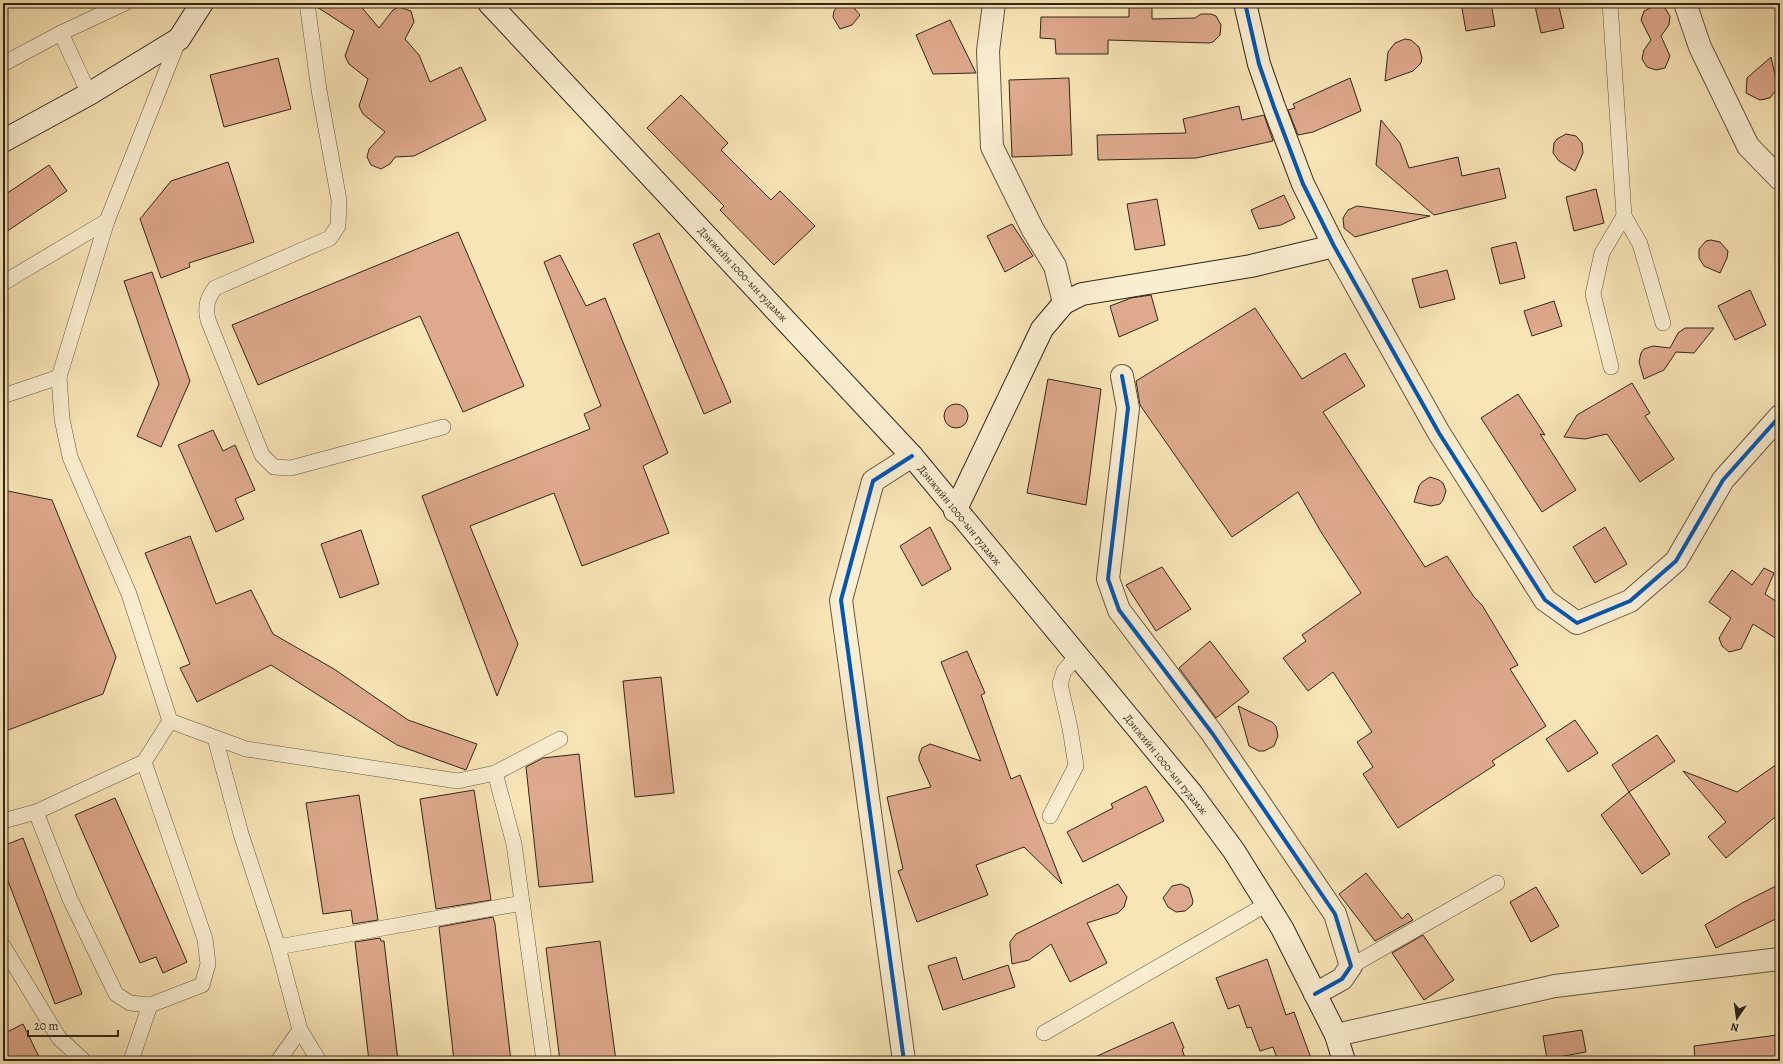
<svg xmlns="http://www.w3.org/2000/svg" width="1783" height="1064" viewBox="0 0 1783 1064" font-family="Alegreya,serif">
	<rect width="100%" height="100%" fill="#f8e5b6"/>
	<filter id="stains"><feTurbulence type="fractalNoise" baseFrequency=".005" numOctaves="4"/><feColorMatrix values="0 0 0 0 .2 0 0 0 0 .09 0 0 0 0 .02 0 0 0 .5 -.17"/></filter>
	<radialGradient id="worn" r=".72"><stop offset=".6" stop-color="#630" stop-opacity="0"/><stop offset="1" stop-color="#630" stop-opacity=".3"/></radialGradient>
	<g fill="#dea98c" stroke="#30261b">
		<path d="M 316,3 L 358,3 L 379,28 L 393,10 L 399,7 L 411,11 L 414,22 L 405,39 L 419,55 L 430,82 L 461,67 L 486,120 L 414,156 L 395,157 L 390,164 L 381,169 L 371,165 L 367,157 L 369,149 L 385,132 L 363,114 L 359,106 L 368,79 L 349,64 L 345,56 L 354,31 L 317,7 Z"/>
		<path d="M 850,3 L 860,15 L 852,25 L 840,29 L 833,17 L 834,11 L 837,7 L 842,4 Z"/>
		<path d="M 1129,3 L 1152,3 L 1152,19 L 1195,18 L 1201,14 L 1211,14 L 1216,16 L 1221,25 L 1220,35 L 1213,42 L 1209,43 L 1108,40 L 1108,54 L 1056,54 L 1055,39 L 1040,38 L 1041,17 L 1129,17 Z"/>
		<path d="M 1461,3 L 1491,3 L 1495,26 L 1466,31 Z"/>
		<path d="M 1548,3 L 1558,3 L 1564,28 L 1541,33 L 1535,6 Z"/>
		<path d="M 1656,5 L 1665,8 L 1670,16 L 1669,25 L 1661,36 L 1670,56 L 1665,68 L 1656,70 L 1647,67 L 1642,59 L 1644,50 L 1651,40 L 1641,20 L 1644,11 Z"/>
		<path d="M 950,20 L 976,73 L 933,74 L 916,35 Z"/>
		<path d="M 1405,39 L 1411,40 L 1419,47 L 1422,58 L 1421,63 L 1413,71 L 1385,81 L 1388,52 L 1395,43 Z"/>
		<path d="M 1771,57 L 1777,84 L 1776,90 L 1770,98 L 1760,100 L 1746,93 L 1747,78 Z"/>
		<path d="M 278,58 L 291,109 L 224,127 L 210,75 Z"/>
		<path d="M 1069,78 L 1072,155 L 1012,157 L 1009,80 Z"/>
		<path d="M 1350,78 L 1361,111 L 1313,132 L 1298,135 L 1288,110 L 1295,108 L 1293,104 Z"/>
		<path d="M 681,95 L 728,143 L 721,150 L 771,200 L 780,191 L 815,226 L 774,265 L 720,210 L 724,206 L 647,128 Z"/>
		<path d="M 1239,106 L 1242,120 L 1264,115 L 1273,141 L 1196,158 L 1098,160 L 1097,135 L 1186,133 L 1183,119 Z"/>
		<path d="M 1381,120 L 1400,143 L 1409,168 L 1458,157 L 1462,176 L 1499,168 L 1506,198 L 1434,215 L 1376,165 Z"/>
		<path d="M 1566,134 L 1576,136 L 1582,143 L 1583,153 L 1575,171 L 1559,161 L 1553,153 L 1554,143 L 1557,139 Z"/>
		<path d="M 228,162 L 254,242 L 189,263 L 190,267 L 161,278 L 140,219 L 171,181 Z"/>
		<path d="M 49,165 L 67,191 L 3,234 L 3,196 Z"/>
		<path d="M 1596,189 L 1604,223 L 1574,231 L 1566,197 Z"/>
		<path d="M 1284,195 L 1295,218 L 1281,225 L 1259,229 L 1251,210 Z"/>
		<path d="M 1157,199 L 1165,245 L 1135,250 L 1127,204 Z"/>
		<path d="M 1357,206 L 1430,216 L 1355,237 L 1344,228 L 1343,218 L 1348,210 Z"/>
		<path d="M 1012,224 L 1033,256 L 1005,272 L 987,236 Z"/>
		<path d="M 458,232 L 524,386 L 463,412 L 420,316 L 258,385 L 232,325 Z"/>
		<path d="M 659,233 L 731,402 L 704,414 L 633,244 Z"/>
		<path d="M 1711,240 L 1720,242 L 1728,251 L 1727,258 L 1720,273 L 1704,266 L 1699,258 L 1699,249 L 1706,241 Z"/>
		<path d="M 1516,242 L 1525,278 L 1500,284 L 1491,248 Z"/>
		<path d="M 560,255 L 586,306 L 605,298 L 668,453 L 643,466 L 669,533 L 582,566 L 554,493 L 470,526 L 518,644 L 497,696 L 422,496 L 590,429 L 584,414 L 601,406 L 544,262 Z"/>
		<path d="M 1447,270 L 1455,299 L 1420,308 L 1412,279 Z"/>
		<path d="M 152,272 L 190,381 L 161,447 L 137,436 L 159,384 L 124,281 Z"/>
		<path d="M 1750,290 L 1766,325 L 1735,340 L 1718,306 Z"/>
		<path d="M 1151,295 L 1158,320 L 1119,337 L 1110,306 L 1131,298 Z"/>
		<path d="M 1554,301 L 1562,326 L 1532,336 L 1524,311 Z"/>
		<path d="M 1255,308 L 1302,379 L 1345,353 L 1365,386 L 1323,412 L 1425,567 L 1447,556 L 1474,597 L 1482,605 L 1518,665 L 1510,669 L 1546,726 L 1492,761 L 1495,765 L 1398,828 L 1363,774 L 1373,767 L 1357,742 L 1372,732 L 1333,672 L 1308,691 L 1283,658 L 1306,641 L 1302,635 L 1361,593 L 1321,532 L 1298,492 L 1232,537 L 1140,405 L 1136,381 Z"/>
		<path d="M 1685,328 L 1714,328 L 1694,353 L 1676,352 L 1664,370 L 1644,379 L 1639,362 L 1641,353 L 1644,349 L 1653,346 L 1670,348 L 1678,333 Z"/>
		<path d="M 1048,379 L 1101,389 L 1086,505 L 1027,493 Z"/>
		<path d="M 1632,383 L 1650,413 L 1645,416 L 1674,459 L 1640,482 L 1607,434 L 1585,439 L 1564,437 L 1577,415 Z"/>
		<path d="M 1518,394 L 1545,435 L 1540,434 L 1576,490 L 1542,512 L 1481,418 Z"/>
		<circle cx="956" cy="416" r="12"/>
		<path d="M 213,430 L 223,451 L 235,445 L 255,490 L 235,499 L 244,519 L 216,532 L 178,445 Z"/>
		<path d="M 1430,477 L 1439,480 L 1443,483 L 1446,491 L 1443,500 L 1440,504 L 1431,506 L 1414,502 L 1419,486 L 1422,482 Z"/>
		<path d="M 3,490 L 52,500 L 116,657 L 103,694 L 3,732 Z"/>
		<path d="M 930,527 L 951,569 L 922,586 L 900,546 Z"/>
		<path d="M 1605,527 L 1627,564 L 1595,583 L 1573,547 Z"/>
		<path d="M 361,530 L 379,584 L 340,598 L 321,544 Z"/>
		<path d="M 190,536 L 216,604 L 251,590 L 273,634 L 334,669 L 408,720 L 477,744 L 466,770 L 397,745 L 271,665 L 197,702 L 180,668 L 190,664 L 145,553 Z"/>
		<path d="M 1162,567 L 1191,609 L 1156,631 L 1126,585 Z"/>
		<path d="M 1764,568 L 1774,573 L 1765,594 L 1780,604 L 1780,641 L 1753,624 L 1741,649 L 1729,652 L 1722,646 L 1719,638 L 1731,618 L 1709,602 L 1732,570 L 1752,585 Z"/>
		<path d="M 1210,641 L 1249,692 L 1216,718 L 1179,668 Z"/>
		<path d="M 967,651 L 985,693 L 981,695 L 1011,779 L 1020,775 L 1062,884 L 1024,847 L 976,865 L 988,895 L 917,922 L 898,871 L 903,869 L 887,797 L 931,787 L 919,760 L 919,756 L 922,748 L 930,744 L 981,761 L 941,662 Z"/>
		<path d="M 661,677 L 674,793 L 635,797 L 623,681 Z"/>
		<path d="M 1238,706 L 1272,722 L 1276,726 L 1278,736 L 1274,746 L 1264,751 L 1259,751 L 1249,746 Z"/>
		<path d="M 1575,720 L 1598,753 L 1568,772 L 1546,739 Z"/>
		<path d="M 1657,735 L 1675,761 L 1629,792 L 1612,765 Z"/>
		<path d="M 579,754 L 593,882 L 539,887 L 526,767 L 543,758 Z"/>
		<path d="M 1780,762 L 1780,813 L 1726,858 L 1708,837 L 1726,822 L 1683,771 L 1737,792 Z"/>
		<path d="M 1146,786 L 1164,821 L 1083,862 L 1067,832 L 1113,808 L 1111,804 Z"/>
		<path d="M 474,790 L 491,900 L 436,909 L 420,799 Z"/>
		<path d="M 1629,792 L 1670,854 L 1642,874 L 1601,815 Z"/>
		<path d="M 359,795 L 378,920 L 353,924 L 351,910 L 323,914 L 306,803 Z"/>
		<path d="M 115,798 L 187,962 L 163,973 L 156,957 L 140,963 L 75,815 Z"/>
		<path d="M 23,838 L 82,994 L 55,1004 L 3,868 L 3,846 Z"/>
		<path d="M 1366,873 L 1402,919 L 1408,913 L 1413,920 L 1375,941 L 1339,894 Z"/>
		<path d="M 1118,884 L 1127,897 L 1124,907 L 1118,913 L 1087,923 L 1107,963 L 1070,982 L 1051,944 L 1029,960 L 1012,964 L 1010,946 L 1010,942 L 1016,934 Z"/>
		<path d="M 1181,884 L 1189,888 L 1193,901 L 1192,905 L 1185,911 L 1176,912 L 1168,907 L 1163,898 L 1172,886 Z"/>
		<path d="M 1780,884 L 1780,917 L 1716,948 L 1705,925 L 1742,903 Z"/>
		<path d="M 1536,887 L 1559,926 L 1531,942 L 1510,902 Z"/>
		<path d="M 493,917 L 495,924 L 511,1061 L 454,1061 L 439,927 Z"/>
		<path d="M 1423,935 L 1454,980 L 1424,1000 L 1392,953 Z"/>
		<path d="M 380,938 L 381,941 L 384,941 L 398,1061 L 369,1061 L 355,942 Z"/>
		<path d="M 600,941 L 616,1061 L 560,1061 L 546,948 Z"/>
		<path d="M 956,957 L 963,980 L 1008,965 L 1015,987 L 943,1010 L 928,966 Z"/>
		<path d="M 1267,959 L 1286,1015 L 1294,1012 L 1312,1061 L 1278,1061 L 1273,1047 L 1260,1051 L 1251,1027 L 1247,1028 L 1239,1005 L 1228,1009 L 1216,978 Z"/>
		<path d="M 1173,1022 L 1184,1048 L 1182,1049 L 1186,1061 L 1086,1061 Z"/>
		<path d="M 23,1024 L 41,1061 L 3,1061 L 3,1034 Z"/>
		<path d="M 1582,1030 L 1586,1052 L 1547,1059 L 1543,1036 Z"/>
		<path d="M 1777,1035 L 1780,1061 L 1695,1061 L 1694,1046 Z"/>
	</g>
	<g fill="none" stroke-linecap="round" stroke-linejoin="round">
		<defs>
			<g id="lane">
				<path d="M 307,3 L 319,90 L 339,200 L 338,226 L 330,238 L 215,288 C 207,299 205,307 208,320 L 262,455 L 274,467 L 291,468 L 443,427"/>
				<path d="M 1610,3 L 1624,216 L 1602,253 L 1593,294 L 1611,367"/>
				<path d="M 3,64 L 61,33"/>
				<path d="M 89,94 L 61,33 L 125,3"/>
				<path d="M 1624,216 L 1640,244 L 1663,323"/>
				<path d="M 3,283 L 107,221"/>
				<path d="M 3,396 L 59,377"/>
				<path d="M 170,721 L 246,749 L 458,781 L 495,773 L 560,739"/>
				<path d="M 215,738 L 241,834 L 278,947 L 300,1030 L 278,1061"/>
				<path d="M 495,773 L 514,844 L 544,1061"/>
				<path d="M 36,812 L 70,899 L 116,994 L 130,1003 L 150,1005 L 202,985 L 208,964 L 205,939 L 144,762 L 170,721 L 129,594 L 70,457 L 62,419 L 59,377 L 107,221 L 179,39"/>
				<path d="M 1050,816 L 1076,766 L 1070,728 L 1060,684 L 1064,671 L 1077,656"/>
				<path d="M 3,821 L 36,812 L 144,762"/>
				<path d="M 3,946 L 59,1038 L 84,1061"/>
				<path d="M 278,947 L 522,903"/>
				<path d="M 1351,966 L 1497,883"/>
				<path d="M 300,1030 L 319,1061"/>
				<path d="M 1044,1033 L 1267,904"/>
				<path d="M 131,1061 L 150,1005"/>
			</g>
			<g id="street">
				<path d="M 994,3 L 988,51 L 992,147 L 1033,230 L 1055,266 L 1064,303"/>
				<path d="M 1685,3 L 1700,47 L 1748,146 L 1780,179"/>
				<path d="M 1334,246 L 1439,433 L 1545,600 L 1577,623 L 1630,601 L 1676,561 L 1723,480 L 1780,416"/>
				<path d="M 1122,376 L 1128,408 L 1108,579 L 1119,610 L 1212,733 L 1335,914 L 1351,966 L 1342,979 L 1315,994"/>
				<path d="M 1336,1035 L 1555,986 L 1780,959"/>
				<path d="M 904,1061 L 841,600 L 873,481 L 912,456"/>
			</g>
			<g id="secondary">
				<path d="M 489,3 L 912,456 L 1192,794 L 1234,851 L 1282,928 L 1336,1035 L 1344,1061"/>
				<path d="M 3,141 L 89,94 L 179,39 L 202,3"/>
				<path d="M 955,511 L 1042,329 L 1064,303 L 1082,294 L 1251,266 L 1334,246 L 1303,184 L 1274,107 L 1259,64 L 1245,3"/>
			</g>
		</defs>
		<use href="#lane" stroke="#625642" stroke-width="16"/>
		<use href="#street" stroke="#625642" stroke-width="24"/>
		<use href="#secondary" stroke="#30261b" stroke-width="24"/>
		<use href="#lane" stroke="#faeed0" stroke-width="15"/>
		<use href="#street" stroke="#faeed0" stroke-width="22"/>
		<use href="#secondary" stroke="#faeed0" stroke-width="22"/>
		<defs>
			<g id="cycleway">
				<path d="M 1245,3 L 1259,64 L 1274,107 L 1303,184 L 1334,246 L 1439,433 L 1545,600 L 1577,623 L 1630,601 L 1676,561 L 1723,480 L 1780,416"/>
				<path d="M 1122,376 L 1128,408 L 1108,579 L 1119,610 L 1212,733 L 1335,914 L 1351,966 L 1342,979 L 1315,994"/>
				<path d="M 904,1061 L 841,600 L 873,481 L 912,456"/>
			</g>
		</defs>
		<use href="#cycleway" stroke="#faeed0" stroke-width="6"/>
		<use href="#cycleway" stroke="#0057b8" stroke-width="4"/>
	</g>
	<g text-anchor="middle" stroke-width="4" stroke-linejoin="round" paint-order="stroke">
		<g font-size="11" fill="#30261b" stroke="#faeed0">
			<text transform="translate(743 274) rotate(47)" y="4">Дэнжийн 1000-ын гудамж</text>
			<text transform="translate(960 515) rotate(51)" y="4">Дэнжийн 1000-ын гудамж</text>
			<text transform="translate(1166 764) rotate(51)" y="4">Дэнжийн 1000-ын гудамж</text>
		</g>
	</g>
	<rect width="1783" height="1064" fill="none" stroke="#f8e5b6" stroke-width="16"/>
	<rect x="4" y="4" width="1775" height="1056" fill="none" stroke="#30261b" stroke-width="2"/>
	<rect x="8" y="8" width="1767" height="1048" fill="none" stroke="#30261b"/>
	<g transform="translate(1737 1018) rotate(193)" stroke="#faeed0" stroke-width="3" paint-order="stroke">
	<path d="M0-3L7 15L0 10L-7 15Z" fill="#30261b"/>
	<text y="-6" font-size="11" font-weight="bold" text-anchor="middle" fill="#30261b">N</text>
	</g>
	<path d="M28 1030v6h90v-6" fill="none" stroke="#30261b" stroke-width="2"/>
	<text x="34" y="1030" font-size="12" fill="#30261b" stroke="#faeed0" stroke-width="3" paint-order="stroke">20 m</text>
	<rect width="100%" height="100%" filter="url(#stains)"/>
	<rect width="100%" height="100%" fill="url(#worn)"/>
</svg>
